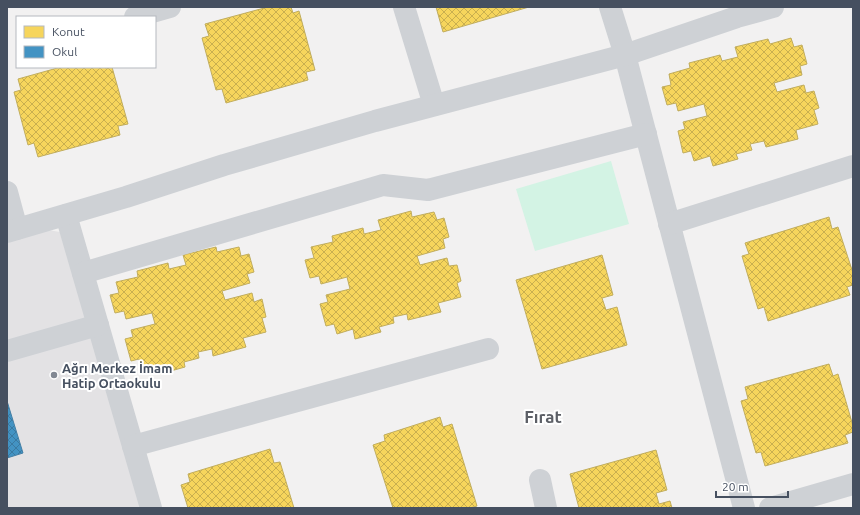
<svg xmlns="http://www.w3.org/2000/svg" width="860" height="515" viewBox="0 0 860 515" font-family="Ubuntu,sans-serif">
	<defs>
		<pattern id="homes-cross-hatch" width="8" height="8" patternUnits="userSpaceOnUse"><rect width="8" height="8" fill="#f6d55c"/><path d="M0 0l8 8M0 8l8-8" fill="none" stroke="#c9af4f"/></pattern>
		<pattern id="schools-cross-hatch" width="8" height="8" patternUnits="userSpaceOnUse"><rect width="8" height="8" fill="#4393c3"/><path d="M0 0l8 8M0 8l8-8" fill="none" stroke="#3a7aa2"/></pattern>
	</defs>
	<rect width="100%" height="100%" fill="#f2f1f1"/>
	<path fill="#e3e2e4" d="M 48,230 L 60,232 L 141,508 L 7,508 L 7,242 Z"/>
	<path fill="#d3f3e4" d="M 611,161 L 629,224 L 535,251 L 516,189 Z"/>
	<g fill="url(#homes-cross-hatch)" stroke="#c1ad5d">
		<path d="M 268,7 L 291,7 L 293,13 L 299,11 L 315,70 L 306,72 L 308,80 L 226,103 L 222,89 L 216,90 L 202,38 L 209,36 L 205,24 Z"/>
		<path d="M 436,7 L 529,7 L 443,32 Z"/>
		<path d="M 791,38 L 794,47 L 802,45 L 807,64 L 800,66 L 802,75 L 774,83 L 777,92 L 804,85 L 806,93 L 814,91 L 819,108 L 814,110 L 818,124 L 796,130 L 798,139 L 766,147 L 764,141 L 750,144 L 752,150 L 736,154 L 738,159 L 713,166 L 710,156 L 694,161 L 691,151 L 683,153 L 678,131 L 685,129 L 683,122 L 707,116 L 704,104 L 678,111 L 676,103 L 667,105 L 662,87 L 671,85 L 669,74 L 690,68 L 689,63 L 720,55 L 722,61 L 738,57 L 735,47 L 768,39 L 770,44 Z"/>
		<path d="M 61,67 L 105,67 L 105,68 L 112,67 L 128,124 L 118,126 L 120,135 L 38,157 L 34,143 L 28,145 L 14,92 L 21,90 L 18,79 Z"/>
		<path d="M 411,211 L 412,217 L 434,212 L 437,220 L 444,218 L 449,237 L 443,239 L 445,248 L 417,256 L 420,265 L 447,258 L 449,266 L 457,265 L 461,281 L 457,283 L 461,297 L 438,303 L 441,312 L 408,320 L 407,314 L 393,317 L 394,323 L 379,327 L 381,332 L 355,339 L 353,329 L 337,334 L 334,324 L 326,326 L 320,304 L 328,302 L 326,295 L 350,289 L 347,277 L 321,284 L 319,276 L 310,278 L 305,260 L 314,258 L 311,247 L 333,242 L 332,236 L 363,228 L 364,234 L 381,230 L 378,220 Z"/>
		<path d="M 829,217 L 832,229 L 838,227 L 853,273 L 853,285 L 847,287 L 850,295 L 768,321 L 764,307 L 758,309 L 742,256 L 749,254 L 745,243 Z"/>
		<path d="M 216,247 L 217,252 L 239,247 L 241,256 L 249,254 L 254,272 L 247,274 L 250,283 L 222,291 L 225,300 L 252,293 L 254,302 L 262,299 L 266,317 L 262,318 L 266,332 L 243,338 L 246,347 L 213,356 L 212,349 L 198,352 L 199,358 L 184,362 L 185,367 L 160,374 L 158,365 L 142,369 L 139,359 L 131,361 L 125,339 L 133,337 L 131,330 L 155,324 L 152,313 L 126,319 L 124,311 L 115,313 L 110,295 L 119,293 L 116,282 L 138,277 L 137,271 L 168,263 L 169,269 L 186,265 L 183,255 Z"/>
		<path d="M 602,255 L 613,295 L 602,298 L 606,310 L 617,307 L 627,345 L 542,369 L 516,280 Z"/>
		<path d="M 829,364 L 833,376 L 838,374 L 853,426 L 853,432 L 845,435 L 848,443 L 765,466 L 761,452 L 756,453 L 741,401 L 748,399 L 745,387 Z"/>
		<path d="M 440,417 L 443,427 L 452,424 L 477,506 L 470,508 L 393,508 L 373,445 L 385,441 L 384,435 Z"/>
		<path d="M 270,449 L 274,463 L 280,462 L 294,508 L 188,508 L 181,485 L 190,482 L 188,474 Z"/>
		<path d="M 656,450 L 667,490 L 656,493 L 659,504 L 670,501 L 672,508 L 579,508 L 570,474 Z"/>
	</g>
	<path fill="url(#schools-cross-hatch)" stroke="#447fa5" d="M 7,401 L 23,453 L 7,458 Z"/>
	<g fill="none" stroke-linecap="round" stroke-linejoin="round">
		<g stroke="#ced1d5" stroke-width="22">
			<path d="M 404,7 L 434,105"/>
			<path d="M 610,7 L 625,55 L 744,508"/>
			<path d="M 135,17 L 170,7"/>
			<path d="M 7,192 L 17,229"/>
			<path d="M 66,215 L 151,508"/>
			<path d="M 669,224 L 853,166"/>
			<path d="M 7,232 L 126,197 L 224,165 L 375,121 L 625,55 L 737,17 L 773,7"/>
			<path d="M 83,273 L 383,185 L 428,190 L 646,134"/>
			<path d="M 7,351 L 98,325"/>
			<path d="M 133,446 L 488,349"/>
			<path d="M 540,480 L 546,508"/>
			<path d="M 770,508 L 853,484"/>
		</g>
	</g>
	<circle fill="#828893" stroke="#fff" stroke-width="1.5" cx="54" cy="375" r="4"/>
	<g text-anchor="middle" stroke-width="4" stroke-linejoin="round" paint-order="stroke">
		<g font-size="13" font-weight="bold" fill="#465060" stroke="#fff" text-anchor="start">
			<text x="62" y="373">Ağrı Merkez İmam<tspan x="62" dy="15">Hatip Ortaokulu</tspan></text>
		</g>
		<g font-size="17" font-weight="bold" fill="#5c5f66" stroke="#fff">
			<text x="543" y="423">Fırat</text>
		</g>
	</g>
	<rect width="860" height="515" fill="none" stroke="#465060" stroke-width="16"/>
	<rect x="16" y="16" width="140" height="52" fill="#ffffff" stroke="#b5b9bf"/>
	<rect x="24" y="26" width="20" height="12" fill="#f6d55c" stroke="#b5b9bf"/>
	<text x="52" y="36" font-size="12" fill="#465060">Konut</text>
	<rect x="24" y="46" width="20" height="12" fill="#4393c3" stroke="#b5b9bf"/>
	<text x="52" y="56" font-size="12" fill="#465060">Okul</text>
	<path d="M716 491v6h72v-6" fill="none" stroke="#465060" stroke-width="2"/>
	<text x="722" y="491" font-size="12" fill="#465060" stroke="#ffffff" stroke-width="3" paint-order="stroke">20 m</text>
</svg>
